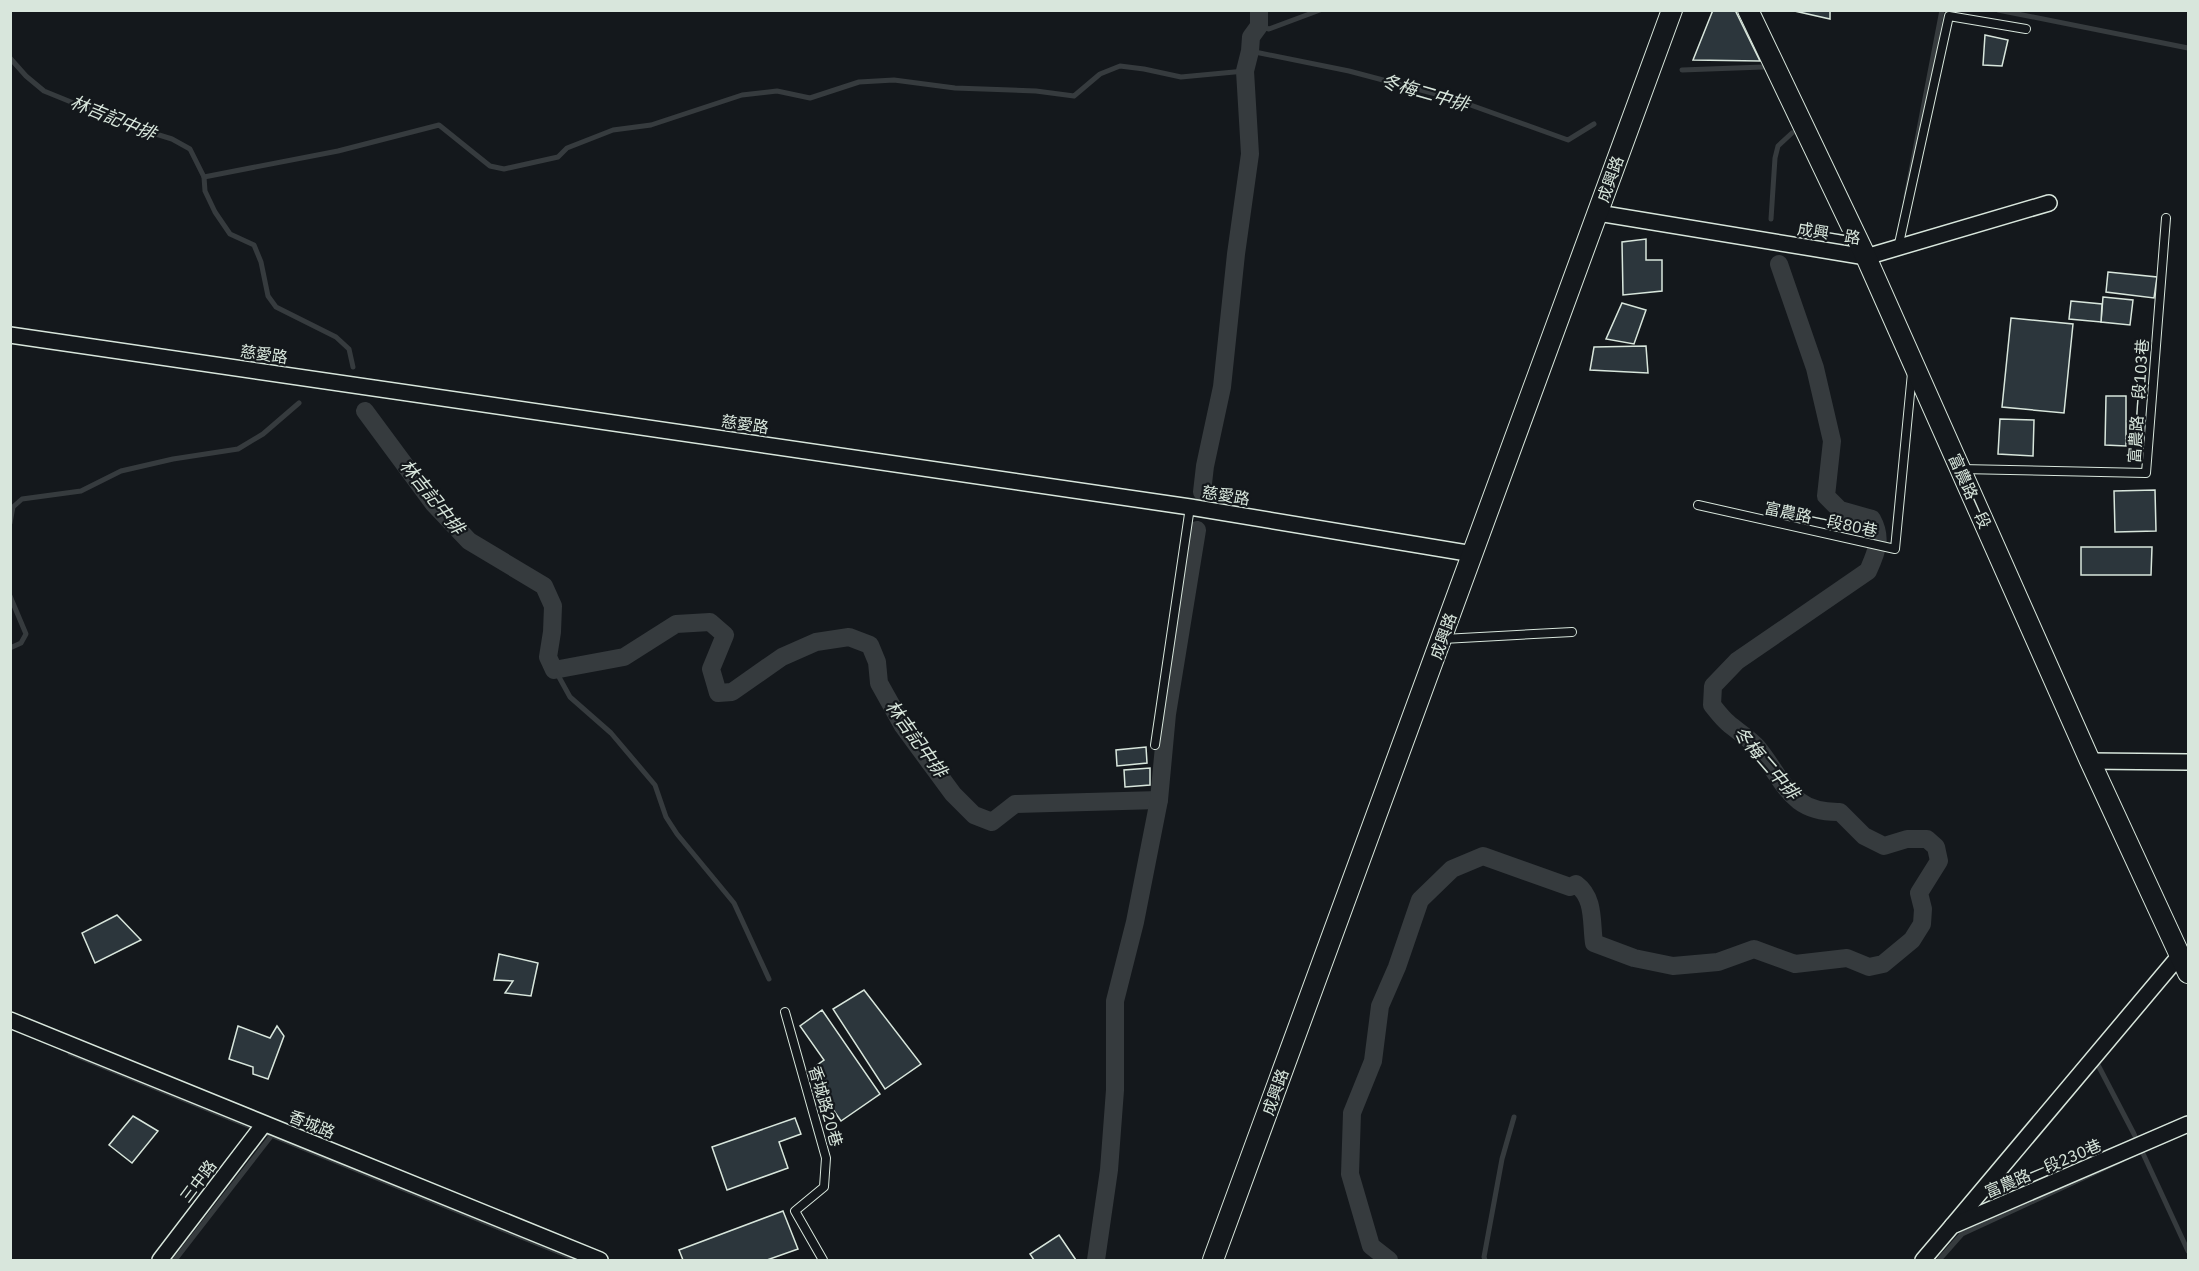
<svg xmlns="http://www.w3.org/2000/svg" width="2199" height="1271" viewBox="0 0 2199 1271" font-family="'IBM Plex Sans','Noto Sans TC',sans-serif">
	<rect width="100%" height="100%" fill="#14181c"/>
	<g fill="none" stroke-linecap="round" stroke-linejoin="round">
		<g stroke="#363b3e" stroke-width="5">
			<path d="M 1998,10 L 2188,48"/>
			<path d="M 1259,26 L 1269,29 L 1320,10"/>
			<path d="M 1250,51 L 1349,71 L 1451,98 L 1568,140 L 1594,124"/>
			<path d="M 10,58 L 26,76 L 44,91 L 130,126 L 172,139 L 190,149 L 204,177 L 205,191 L 215,212 L 230,234 L 254,245 L 261,262 L 268,296 L 276,307 L 336,337 L 349,349 L 353,367"/>
			<path d="M 1682,70 L 1763,67"/>
			<path d="M 204,177 L 338,151 L 439,125 L 490,166 L 504,169 L 558,157 L 567,148 L 613,130 L 651,125 L 742,95 L 777,91 L 810,98 L 859,82 L 894,80 L 955,88 L 1036,91 L 1074,96 L 1100,74 L 1120,66 L 1144,69 L 1181,77 L 1245,71"/>
			<path d="M 1906,197 L 1942,10"/>
			<path d="M 1771,219 L 1775,158 L 1778,146 L 1792,133"/>
			<path d="M 10,523 L 13,507 L 22,499 L 81,491 L 121,471 L 173,459 L 238,449 L 263,434 L 299,403"/>
			<path d="M 10,596 L 26,634 L 21,643 L 10,648"/>
			<path d="M 559,677 L 570,697 L 611,733 L 655,785 L 666,817 L 677,834 L 734,903 L 769,979"/>
			<path d="M 70,1053 L 578,1260"/>
			<path d="M 2097,1063 L 2134,1134 L 2188,1251"/>
			<path d="M 175,1260 L 272,1135"/>
			<path d="M 1485,1260 L 1484,1257 L 1502,1159 L 1514,1117"/>
			<path d="M 1939,1260 L 1962,1234 L 2122,1160"/>
		</g>
		<g stroke="#363b3e" stroke-width="18">
			<path d="M 365,411 L 433,503 L 469,541 L 544,586 L 553,606 L 552,632 L 548,657 L 554,670 L 624,657 L 676,624 L 710,622 L 725,635 L 711,669 L 718,693 L 732,692 L 782,657 L 816,642 L 849,637 L 870,645 L 877,662 L 879,683 L 903,726 L 953,794 L 974,815 L 992,822 L 1015,804 L 1159,800"/>
			<path d="M 1202,492 L 1205,466 L 1222,387 L 1236,254 L 1250,154 L 1245,71 L 1250,51 L 1251,37 L 1259,26 L 1259,10"/>
			<path d="M 1096,1260 L 1109,1170 L 1115,1090 L 1115,1001 L 1135,922 L 1159,800 L 1167,714 L 1197,530"/>
			<path d="M 1389,1260 L 1371,1246 L 1350,1174 L 1352,1113 L 1373,1061 L 1380,1006 L 1397,967 L 1420,900 L 1452,869 L 1483,856 L 1570,887 L 1576,884 C 1595,898 1591,922 1594,943 L 1634,958 L 1673,966 L 1718,962 L 1754,949 L 1795,964 L 1847,958 L 1869,967 L 1883,964 L 1912,940 L 1922,924 L 1923,909 L 1919,893 L 1939,861 L 1936,847 L 1927,839 L 1907,839 L 1884,846 L 1864,836 L 1840,812 C 1789,813 1785,781 1757,747 C 1749,738 1737,731 1728,723 C 1722,718 1717,711 1712,705 L 1713,686 L 1737,661 L 1868,571 C 1876,553 1883,539 1872,519 L 1840,510 L 1826,496 L 1832,441 L 1815,368 L 1779,264"/>
		</g>
	</g>
	<g fill="#2c363c" stroke="#d8e6dc" stroke-width="1.5">
		<path d="M 1713,10 L 1735,10 L 1760,61 L 1693,60 Z"/>
		<path d="M 1790,10 L 1830,10 L 1830,19 Z"/>
		<path d="M 1985,35 L 2008,40 L 2002,66 L 1983,65 Z"/>
		<path d="M 1646,239 L 1646,260 L 1662,260 L 1662,291 L 1623,295 L 1622,242 Z"/>
		<path d="M 2108,272 L 2157,277 L 2154,298 L 2106,292 Z"/>
		<path d="M 2103,297 L 2133,300 L 2130,325 L 2101,322 Z"/>
		<path d="M 2071,301 L 2102,304 L 2101,322 L 2069,319 Z"/>
		<path d="M 1622,303 L 1646,310 L 1634,344 L 1606,339 Z"/>
		<path d="M 2011,318 L 2073,324 L 2064,413 L 2002,407 Z"/>
		<path d="M 1646,346 L 1648,373 L 1590,370 L 1594,347 Z"/>
		<path d="M 2106,396 L 2126,396 L 2126,446 L 2105,445 Z"/>
		<path d="M 2000,419 L 2034,420 L 2033,456 L 1998,454 Z"/>
		<path d="M 2155,490 L 2156,531 L 2115,532 L 2114,491 Z"/>
		<path d="M 2081,547 L 2152,547 L 2151,575 L 2081,575 Z"/>
		<path d="M 1146,747 L 1147,763 L 1117,766 L 1116,750 Z"/>
		<path d="M 1150,768 L 1150,785 L 1125,787 L 1124,770 Z"/>
		<path d="M 117,915 L 141,940 L 95,963 L 82,933 Z"/>
		<path d="M 499,954 L 538,963 L 531,996 L 505,993 L 513,981 L 494,980 Z"/>
		<path d="M 864,990 L 921,1064 L 885,1089 L 833,1009 Z"/>
		<path d="M 822,1010 L 880,1094 L 841,1121 L 807,1072 L 824,1060 L 800,1026 Z"/>
		<path d="M 238,1026 L 270,1038 L 277,1026 L 284,1036 L 268,1079 L 253,1074 L 253,1067 L 229,1059 Z"/>
		<path d="M 133,1116 L 158,1131 L 132,1163 L 109,1145 Z"/>
		<path d="M 795,1118 L 801,1134 L 779,1142 L 788,1168 L 727,1190 L 712,1147 Z"/>
		<path d="M 783,1211 L 798,1249 L 767,1260 L 683,1260 L 679,1250 Z"/>
		<path d="M 1059,1235 L 1076,1260 L 1034,1260 L 1030,1254 Z"/>
	</g>
	<g fill="none" stroke-linecap="round" stroke-linejoin="round">
		<defs>
			<g id="service">
				<path d="M 1898,248 L 1949,16 L 2026,29"/>
				<path d="M 1961,469 L 2146,473 L 2166,218"/>
				<path d="M 1698,505 L 1895,549 L 1912,373"/>
				<path d="M 1443,639 L 1572,632"/>
				<path d="M 1155,745 L 1190,507"/>
				<path d="M 785,1012 L 826,1158 L 824,1187 L 795,1211 L 823,1260"/>
			</g>
			<g id="minor">
				<path d="M 1598,213 L 1866,257 L 2049,203"/>
				<path d="M 10,335 L 1190,507 L 1473,554"/>
				<path d="M 2090,761 L 2188,762"/>
				<path d="M 10,1020 L 600,1260"/>
				<path d="M 1952,1226 L 2180,955"/>
				<path d="M 160,1260 L 264,1124"/>
				<path d="M 1923,1260 L 1952,1226 L 2188,1124"/>
			</g>
			<g id="tertiary">
				<path d="M 1748,10 L 1866,257 L 2090,761 L 2188,973"/>
				<path d="M 1213,1260 L 1672,10"/>
			</g>
		</defs>
		<use href="#service" stroke="#d8e6dc" stroke-width="10"/>
		<use href="#minor" stroke="#d8e6dc" stroke-width="18"/>
		<use href="#tertiary" stroke="#d8e6dc" stroke-width="22"/>
		<use href="#service" stroke="#14181c" stroke-width="8"/>
		<use href="#minor" stroke="#14181c" stroke-width="15"/>
		<use href="#tertiary" stroke="#14181c" stroke-width="20"/>
	</g>
	<g text-anchor="middle" stroke-width="4.5" stroke-linejoin="round" paint-order="stroke">
		<g font-size="16" fill="#d8e6dc" stroke="#14181c">
			<text transform="translate(1610 179) rotate(-70)" y="6">成興路</text>
			<text transform="translate(1829 233) rotate(9)" y="6">成興一路</text>
			<text transform="translate(264 354) rotate(8)" y="6">慈愛路</text>
			<text transform="translate(2138 401) rotate(-86)" y="6">富農路一段103巷</text>
			<text transform="translate(745 424) rotate(8)" y="6">慈愛路</text>
			<text transform="translate(1970 491) rotate(66)" y="6">富農路一段</text>
			<text transform="translate(1226 495) rotate(9)" y="6">慈愛路</text>
			<text transform="translate(1821 519) rotate(12)" y="6">富農路一段80巷</text>
			<text transform="translate(1443 636) rotate(-70)" y="6">成興路</text>
			<text transform="translate(1275 1092) rotate(-70)" y="6">成興路</text>
			<text transform="translate(826 1106) rotate(74)" y="6">香城路20巷</text>
			<text transform="translate(312 1124) rotate(22)" y="6">香城路</text>
			<text transform="translate(2043 1168) rotate(-23)" y="6">富農路一段230巷</text>
			<text transform="translate(198 1181) rotate(-53)" y="6">三中路</text>
		</g>
		<g font-size="18" font-style="italic" fill="#d8e6dc" stroke="#14181c">
			<text transform="translate(1425 93) rotate(16)" y="6">冬梅二中排</text>
			<text transform="translate(113 118) rotate(22)" y="6">林吉記中排</text>
			<text transform="translate(432 497) rotate(51)" y="6">林吉記中排</text>
			<text transform="translate(916 739) rotate(54)" y="6">林吉記中排</text>
			<text transform="translate(1766 763) rotate(49)" y="6">冬梅二中排</text>
		</g>
	</g>
	<rect width="2199" height="1271" fill="none" stroke="#d8e6dc" stroke-width="24"/>
</svg>
